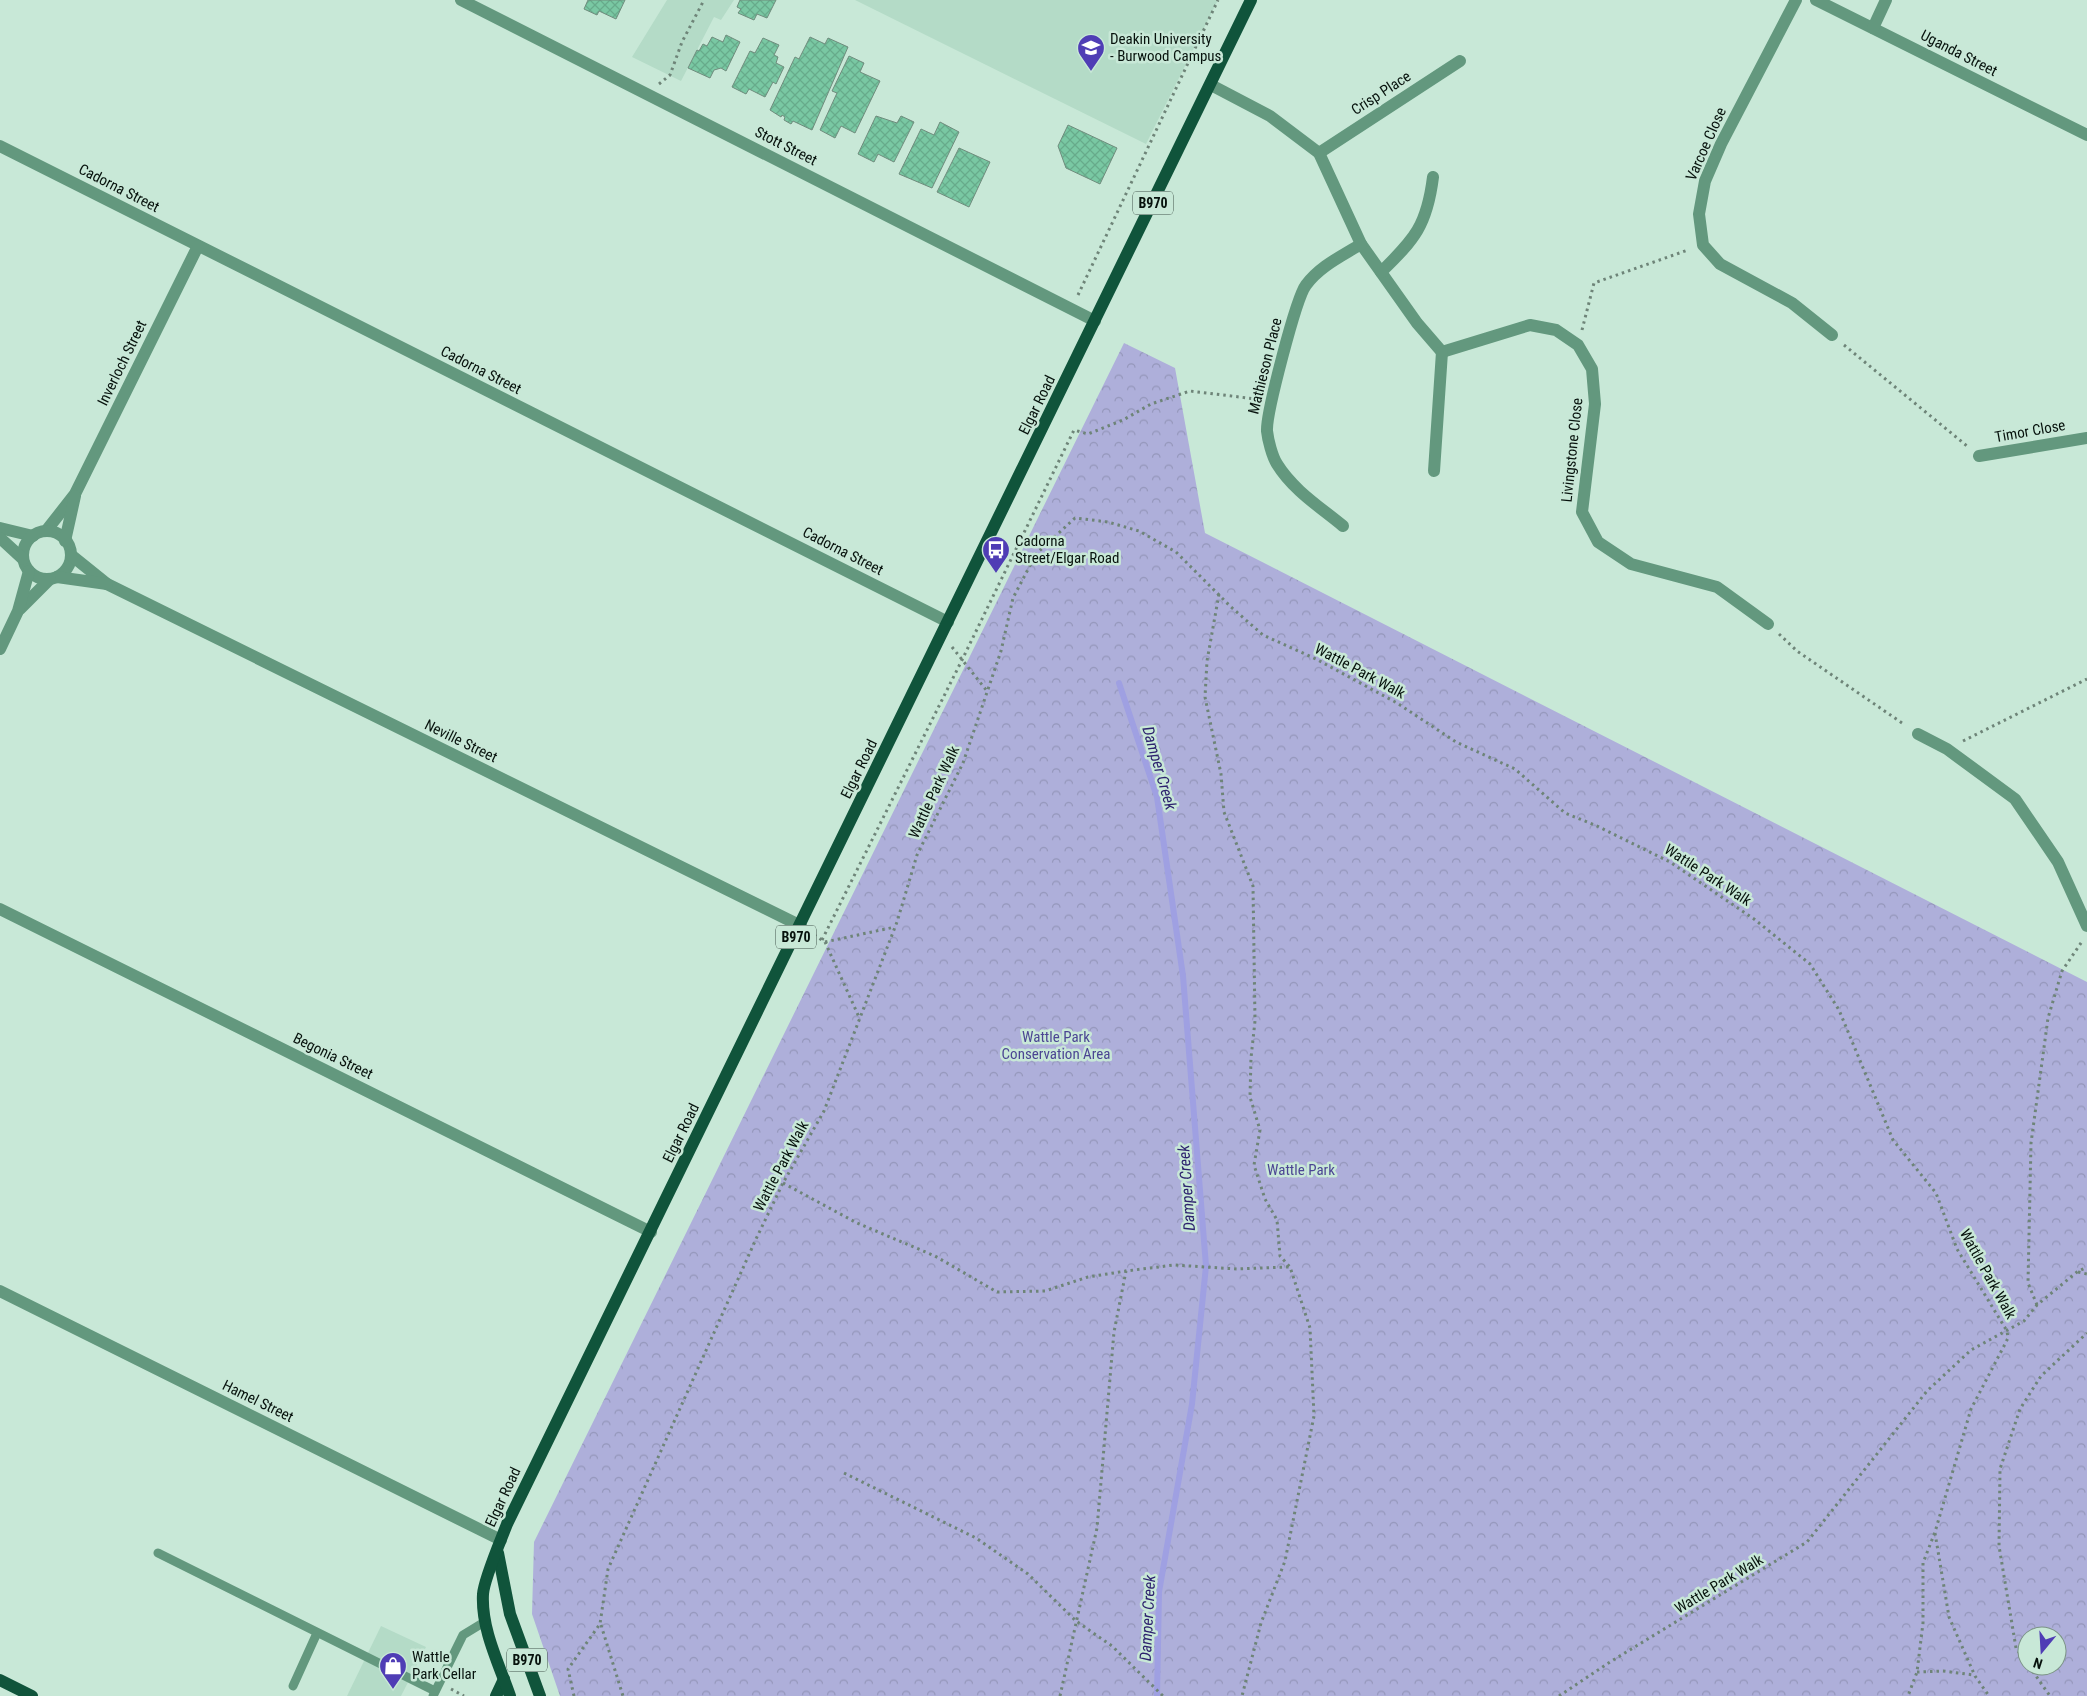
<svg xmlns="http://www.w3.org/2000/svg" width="2087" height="1696" viewBox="0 0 2087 1696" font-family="'Roboto Condensed',sans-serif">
	<defs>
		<pattern id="park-crowns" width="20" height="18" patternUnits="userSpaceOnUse" patternTransform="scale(1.25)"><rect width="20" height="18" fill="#aeafda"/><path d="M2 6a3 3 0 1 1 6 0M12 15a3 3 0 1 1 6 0" fill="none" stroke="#9496ba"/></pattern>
		<pattern id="building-cross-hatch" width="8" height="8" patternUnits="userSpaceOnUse" patternTransform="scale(1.25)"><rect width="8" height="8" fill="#79c8a3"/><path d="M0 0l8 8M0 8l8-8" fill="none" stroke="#67ab8b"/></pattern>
	</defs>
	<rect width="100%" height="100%" fill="#c8e8d7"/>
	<g fill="#b4dbc7">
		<path d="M 667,0 L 734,0 L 721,20 L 714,17 L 681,81 L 632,57 Z"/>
		<path d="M 855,0 L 1218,0 L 1146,144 Z"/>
		<path d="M 381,1626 L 426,1647 L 401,1696 L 347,1696 Z"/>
	</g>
	<path fill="url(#park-crowns)" fill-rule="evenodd" d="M 1124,343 L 1175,368 L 1205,533 L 2087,982 L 2087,1696 L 560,1696 L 532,1614 L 534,1542 ZM 2027,1636 L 2057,1636 L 2057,1666 L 2027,1666 Z"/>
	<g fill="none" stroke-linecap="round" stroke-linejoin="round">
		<path stroke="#9fa0e2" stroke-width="6" d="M 1119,683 L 1157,797 L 1183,976 L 1206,1266 L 1192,1404 L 1159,1592 L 1157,1696"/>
	</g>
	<g fill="url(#building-cross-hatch)" stroke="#6f8c7d">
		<path d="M 588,0 L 625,0 L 616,19 L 599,11 L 597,15 L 584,9 Z"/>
		<path d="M 740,0 L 776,0 L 767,18 L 757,14 L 754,20 L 738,13 L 741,9 L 737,7 Z"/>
		<path d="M 726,35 L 740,42 L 726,71 L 721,68 L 714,70 L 710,78 L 688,68 L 697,50 L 699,51 L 703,44 L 707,46 L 712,37 L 723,42 Z"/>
		<path d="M 810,37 L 825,44 L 828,38 L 848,47 L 812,130 L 793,121 L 791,124 L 784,120 L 785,117 L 782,115 L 781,117 L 770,110 L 795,57 L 799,59 Z"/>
		<path d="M 763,38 L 779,45 L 774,55 L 778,57 L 776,63 L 784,67 L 776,84 L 773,82 L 765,97 L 749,89 L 746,94 L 732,87 L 750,51 L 755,53 Z"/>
		<path d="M 849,56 L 864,63 L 860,72 L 880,81 L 855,133 L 841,126 L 835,138 L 820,130 L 837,93 L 832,91 Z"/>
		<path d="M 876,116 L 897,123 L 901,116 L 914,122 L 894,162 L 878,154 L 874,162 L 858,154 Z"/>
		<path d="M 940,122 L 959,132 L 932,188 L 899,174 L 921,129 L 934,135 Z"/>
		<path d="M 1068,125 L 1117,148 L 1100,184 L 1066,168 L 1058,146 Z"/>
		<path d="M 959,148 L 990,162 L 969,207 L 937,192 Z"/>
	</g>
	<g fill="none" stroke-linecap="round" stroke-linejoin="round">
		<g stroke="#6e8478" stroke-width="3" stroke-dasharray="2.5 4" stroke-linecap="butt">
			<path d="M 659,84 L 670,75 L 682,42 L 704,0"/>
			<path d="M 1078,295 L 1218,0"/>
			<path d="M 1582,330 L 1594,283 L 1688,250"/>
			<path d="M 1844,345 L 1967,446"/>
			<path d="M 1219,594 L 1207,661 L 1205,697 L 1221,774 L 1224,812 L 1253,886 L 1255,1021 L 1251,1058 L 1250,1097 L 1260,1130 L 1254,1165 L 1265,1199 L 1277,1220 L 1280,1256 L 1290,1267 L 1310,1328 L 1314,1416 L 1285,1561 L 1261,1623 L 1242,1696"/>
			<path d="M 1779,634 L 1797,651 L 1905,725"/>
			<path d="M 952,647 L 987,691"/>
			<path d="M 1963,741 L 2087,679"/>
			<path d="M 814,935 L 825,942 L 859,1017"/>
			<path d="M 822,940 L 962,660 L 1074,430 L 1088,434 L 1123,420 L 1151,404 L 1190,391 L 1256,399"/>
			<path d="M 825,942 L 895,927"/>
			<path d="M 783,1183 L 857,1223 L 935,1256 L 997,1292 L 1045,1291 L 1088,1277 L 1126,1271"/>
			<path d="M 2078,1272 L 2087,1274"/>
			<path d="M 2037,1305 L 2028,1283 L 2031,1143 L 2048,1018 L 2062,971 L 2083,940"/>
			<path d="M 844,1473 L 976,1538 L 1028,1574 L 1076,1621 L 1112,1646 L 1163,1696"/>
			<path d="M 1935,1533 L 1949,1617 L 1975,1676 L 1989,1696"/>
			<path d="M 601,1625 L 623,1696"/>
			<path d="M 2027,1664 L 2016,1648 L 1999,1546 L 2000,1469 L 2020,1409 L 2041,1376 L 2087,1333"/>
			<path d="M 2029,1666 L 2050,1696"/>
			<path d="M 1917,1672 L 1943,1671 L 1974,1675"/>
			<path d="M 451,1689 L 464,1696"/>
			<path d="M 574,1696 L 568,1669 L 600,1624 L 608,1569 L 756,1239 L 783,1183 L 824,1111 L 897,922 L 917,855 L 963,763 L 1001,651 L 1013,598 L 1036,554 L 1075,518 L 1108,522 L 1139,531 L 1176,552 L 1231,607 L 1263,635 L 1316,659 L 1397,703 L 1456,742 L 1515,769 L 1565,813 L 1597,826 L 1670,862 L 1754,919 L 1810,964 L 1839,1010 L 1893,1140 L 1936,1193 L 1957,1249 L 2007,1331 L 2008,1338 L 2004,1346 L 1971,1409 L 1935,1532 L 1923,1563 L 1923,1623 L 1917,1672 L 1908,1696"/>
			<path d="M 1060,1696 L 1097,1528 L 1114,1332 L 1126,1271 L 1174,1265 L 1237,1269 L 1289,1267"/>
			<path d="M 1559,1696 L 1610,1662 L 1807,1542 L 1927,1391 L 1971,1350 L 2024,1321 L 2037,1305 L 2077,1272 L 2087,1267"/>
		</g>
		<g stroke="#63987e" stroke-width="9">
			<path d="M 158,1553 L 435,1691"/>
			<path d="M 293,1686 L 317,1633"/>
			<path d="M 433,1696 L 463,1635 L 486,1621"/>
		</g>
		<g stroke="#63987e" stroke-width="12">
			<path d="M 461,0 L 1095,321"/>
			<path d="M 1796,0 L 1721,144 L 1705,181 L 1699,214 L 1703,245 L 1720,264 L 1792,303 L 1832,335"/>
			<path d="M 1816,0 L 2087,135"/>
			<path d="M 1873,28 L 1886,0"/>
			<path d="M 1211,85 L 1270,116 L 1319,153 L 1361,244 L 1417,323 L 1442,352 L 1530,325 L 1556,330 L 1578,345 L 1592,369 L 1595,404 L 1582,512 L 1598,542 L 1631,564 L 1717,587 L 1768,624"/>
			<path d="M 0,146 L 948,622"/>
			<path d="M 1319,153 L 1460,61"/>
			<path d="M 1381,272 C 1415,239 1427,225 1433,177"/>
			<path d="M 1979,456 L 2087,438"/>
			<path d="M 1434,471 L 1442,352"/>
			<path d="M 1343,526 C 1320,507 1293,490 1277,464 C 1272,456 1268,440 1267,431 C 1266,414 1296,298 1306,285 C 1320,266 1342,256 1361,244"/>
			<path d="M 0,528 L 33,536"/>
			<path d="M 46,531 L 75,494 L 198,246"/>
			<circle cx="47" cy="555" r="24"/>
			<path d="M 0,538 L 23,559"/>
			<path d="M 65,541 L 75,496"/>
			<path d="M 71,555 L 107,584 L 801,926"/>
			<path d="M 57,577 L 107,584"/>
			<path d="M 20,609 L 50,579"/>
			<path d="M 0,649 L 18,611 L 29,571"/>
			<path d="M 1918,734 L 1947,749 L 2015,799 L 2058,862 L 2087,926"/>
			<path d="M 0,909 L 651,1232"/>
			<path d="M 0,1291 L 501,1540"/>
		</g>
		<g stroke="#10543b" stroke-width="12">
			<path d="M 498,1553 L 510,1614 L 540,1696"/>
			<path d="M 0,1680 L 32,1696"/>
			<path d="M 496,1696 L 504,1679"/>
			<path d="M 510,1696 C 499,1664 481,1629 483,1594 C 484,1579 501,1540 507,1524 L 1251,0"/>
		</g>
	</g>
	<defs>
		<symbol id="university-pin" viewBox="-11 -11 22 30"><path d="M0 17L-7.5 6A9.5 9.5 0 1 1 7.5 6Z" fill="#4f3db5" stroke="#c8e8d7"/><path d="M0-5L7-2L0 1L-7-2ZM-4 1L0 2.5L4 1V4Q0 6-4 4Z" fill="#fff"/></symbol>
		<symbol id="bus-pin" viewBox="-11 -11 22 30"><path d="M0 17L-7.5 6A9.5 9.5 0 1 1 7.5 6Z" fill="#4f3db5" stroke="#c8e8d7"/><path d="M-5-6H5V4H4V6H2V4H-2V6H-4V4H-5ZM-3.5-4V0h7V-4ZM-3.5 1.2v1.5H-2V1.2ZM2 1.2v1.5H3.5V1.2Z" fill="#fff"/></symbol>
		<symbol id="shop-pin" viewBox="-11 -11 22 30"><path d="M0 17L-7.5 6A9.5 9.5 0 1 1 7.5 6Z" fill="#4f3db5" stroke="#c8e8d7"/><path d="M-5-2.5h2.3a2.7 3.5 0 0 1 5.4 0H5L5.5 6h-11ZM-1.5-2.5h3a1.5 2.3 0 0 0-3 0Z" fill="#fff"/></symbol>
	</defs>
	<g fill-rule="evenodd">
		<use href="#university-pin" x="1075" y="32" width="32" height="43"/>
		<use href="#bus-pin" x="980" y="534" width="32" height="43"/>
		<use href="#shop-pin" x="377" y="1650" width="32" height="43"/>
	</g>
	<g text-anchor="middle" stroke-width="5" stroke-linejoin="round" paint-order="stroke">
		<g fill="#c8e8d7" stroke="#41524a" stroke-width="1">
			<rect x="1133" y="191.5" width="40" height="23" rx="4"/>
			<rect x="776" y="925.5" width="40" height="23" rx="4"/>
			<rect x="507" y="1648.5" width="40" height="23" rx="4"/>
		</g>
		<g font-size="14" font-weight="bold" fill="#07120d">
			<text x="1153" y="208">B970</text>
			<text x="796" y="942">B970</text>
			<text x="527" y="1665">B970</text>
		</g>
		<g font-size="15" fill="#07120d" stroke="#c8e8d7" text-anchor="start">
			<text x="1110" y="44">Deakin University<tspan x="1110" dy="17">- Burwood Campus</tspan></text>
			<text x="1015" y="546">Cadorna<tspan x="1015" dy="17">Street/Elgar Road</tspan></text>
			<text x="412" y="1662">Wattle<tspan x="412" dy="17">Park Cellar</tspan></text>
		</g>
		<g font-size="15" fill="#07120d" stroke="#c8e8d7">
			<text transform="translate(1959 53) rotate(27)" y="5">Uganda Street</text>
			<text transform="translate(1381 93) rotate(-33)" y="5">Crisp Place</text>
			<text transform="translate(1706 144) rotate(-66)" y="5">Varcoe Close</text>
			<text transform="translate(786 146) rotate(27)" y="5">Stott Street</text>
			<text transform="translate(119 188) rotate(27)" y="5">Cadorna Street</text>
			<text transform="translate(122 363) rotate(-64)" y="5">Inverloch Street</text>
			<text transform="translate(1265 366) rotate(-76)" y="5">Mathieson Place</text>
			<text transform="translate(481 370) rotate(27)" y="5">Cadorna Street</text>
			<text transform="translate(1037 405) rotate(-64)" y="5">Elgar Road</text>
			<text transform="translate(2030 431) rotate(-10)" y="5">Timor Close</text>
			<text transform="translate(1572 450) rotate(-84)" y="5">Livingstone Close</text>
			<text transform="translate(843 551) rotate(27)" y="5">Cadorna Street</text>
			<text transform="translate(1360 671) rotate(28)" y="5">Wattle Park Walk</text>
			<text transform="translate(461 741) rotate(26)" y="5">Neville Street</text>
			<text transform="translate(859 769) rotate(-64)" y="5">Elgar Road</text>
			<text transform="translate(934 792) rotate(-65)" y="5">Wattle Park Walk</text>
			<text transform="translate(1708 875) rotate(33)" y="5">Wattle Park Walk</text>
			<text transform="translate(333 1056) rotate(26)" y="5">Begonia Street</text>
			<text transform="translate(681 1133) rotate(-64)" y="5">Elgar Road</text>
			<text transform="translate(781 1166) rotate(-62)" y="5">Wattle Park Walk</text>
			<text transform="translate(1988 1274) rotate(61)" y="5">Wattle Park Walk</text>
			<text transform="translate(258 1401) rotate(26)" y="5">Hamel Street</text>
			<text transform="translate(503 1497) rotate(-65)" y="5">Elgar Road</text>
			<text transform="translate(1719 1584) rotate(-31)" y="5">Wattle Park Walk</text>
		</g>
		<g font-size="15" fill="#4b4593" stroke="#c8e8d7">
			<text x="1056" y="1042">Wattle Park<tspan x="1056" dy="17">Conservation Area</tspan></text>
			<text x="1301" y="1175">Wattle Park</text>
		</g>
		<g font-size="16" font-style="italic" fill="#2d226e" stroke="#c8e8d7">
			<text transform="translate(1160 768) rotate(74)" y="6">Damper Creek</text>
			<text transform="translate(1186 1188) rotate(-94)" y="6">Damper Creek</text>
			<text transform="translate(1147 1618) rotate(-87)" y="6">Damper Creek</text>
		</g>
	</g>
	<g transform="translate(2042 1651) rotate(198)"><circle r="24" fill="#c8e8d7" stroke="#7b9286"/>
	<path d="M0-4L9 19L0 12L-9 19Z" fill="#4f3db5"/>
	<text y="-8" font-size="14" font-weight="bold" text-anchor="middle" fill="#07120d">N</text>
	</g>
</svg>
